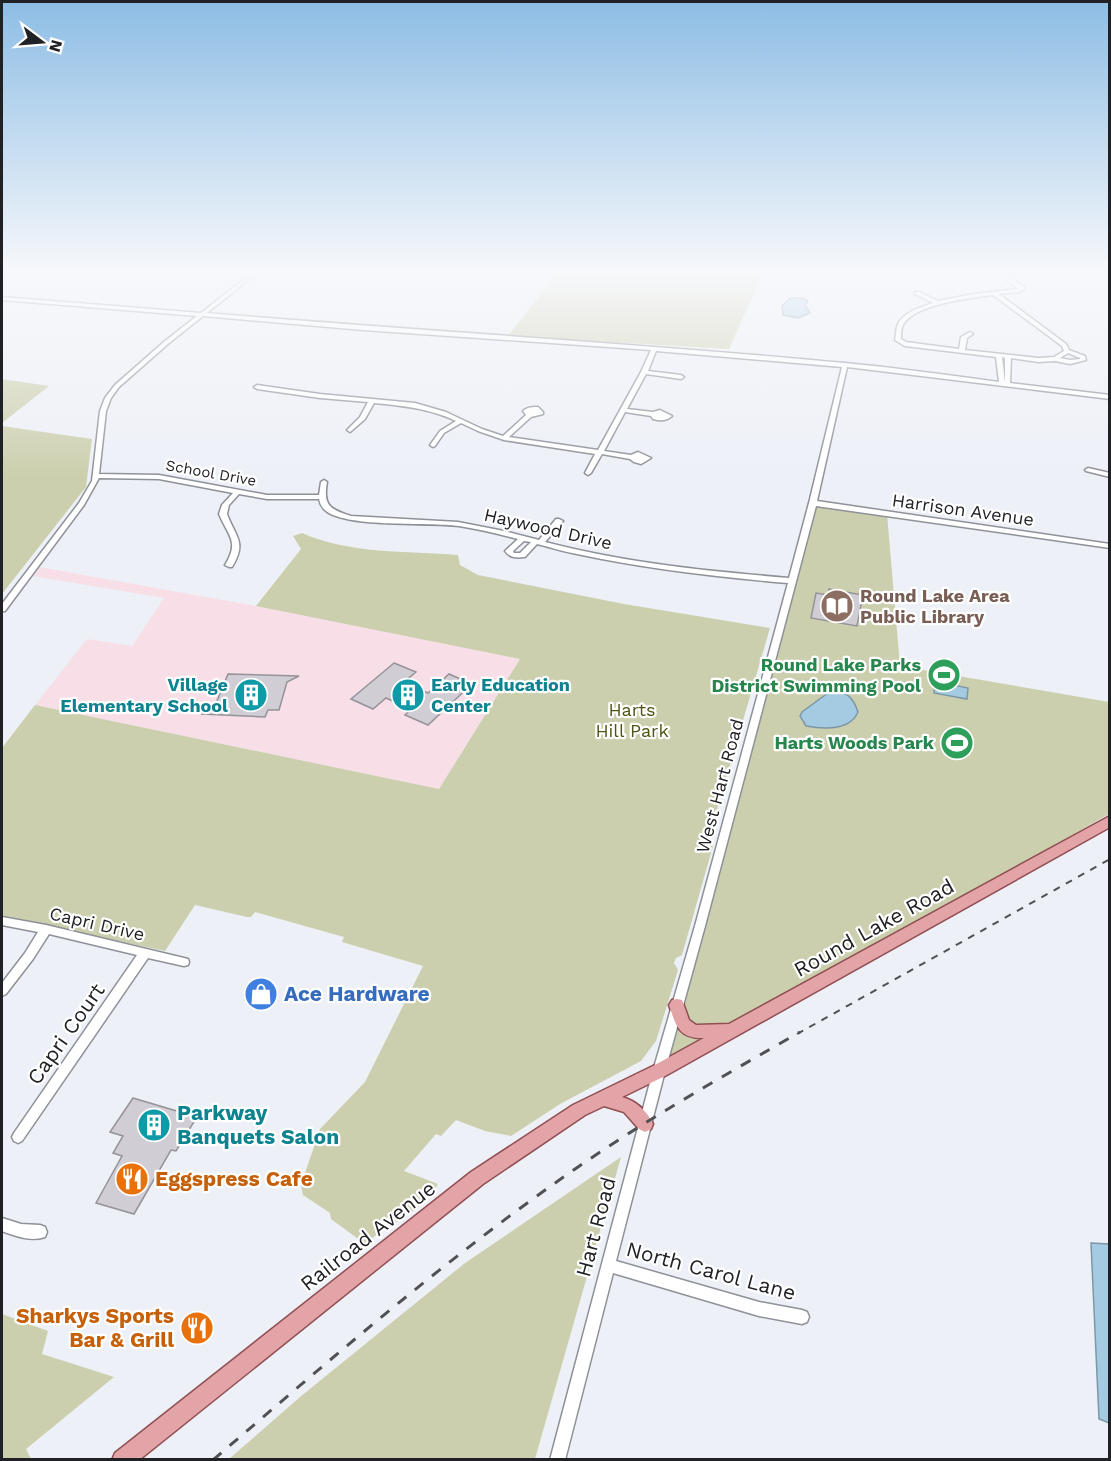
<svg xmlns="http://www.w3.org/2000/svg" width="1111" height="1461" viewBox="0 0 1111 1461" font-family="'Work Sans',sans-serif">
	<rect width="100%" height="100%" fill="#edf0f7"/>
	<path fill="#f8dfe7" d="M 39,567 L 256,606 L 520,659 L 439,789 L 35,705 L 87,639 L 132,646 L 164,598 L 33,576 Z"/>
	<g fill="#cccfad">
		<path d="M 557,273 L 763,273 L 729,349 L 508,336 Z"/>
		<path d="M 2,379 L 49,386 L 2,423 Z"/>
		<path d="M 2,426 L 92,439 L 86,487 L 2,594 Z"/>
		<path d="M 813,503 L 887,514 L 900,666 L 1109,702 L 1109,814 L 659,1071 Z"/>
		<path d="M 302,533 C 349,554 407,551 458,555 L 460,565 L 478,575 L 624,604 L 770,628 L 707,844 L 713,846 L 682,955 L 676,958 L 674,963 L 678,970 L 656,1041 L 641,1061 L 560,1104 L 511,1136 L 485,1131 L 456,1120 L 441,1136 L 436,1134 L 404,1171 L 438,1184 C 422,1213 388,1223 365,1244 L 331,1219 L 330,1213 L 303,1195 L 301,1185 L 320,1129 L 365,1082 L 423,966 L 342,942 L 344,937 L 255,912 L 251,917 L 247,917 L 195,905 L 165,951 L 2,916 L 2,748 L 35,705 L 439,789 L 520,659 L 256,606 L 301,549 L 293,536 Z"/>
		<path d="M 621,1157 L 535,1459 L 229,1459 L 300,1397 L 465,1263 Z"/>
		<path d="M 2,1314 L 48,1331 L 42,1354 L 114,1377 L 26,1449 L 31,1459 L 2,1459 Z"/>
	</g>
	<g fill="#a4cbe1" stroke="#7c98a8" stroke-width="1.5">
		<path d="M 790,298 L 803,298 L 808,301 L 805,305 L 810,313 L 798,318 L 783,315 L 782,306 Z"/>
		<path d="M 937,663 L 954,666 L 953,685 L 968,688 L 967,699 L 934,693 Z"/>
		<path d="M 832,690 C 847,692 853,697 858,712 C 850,731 823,729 806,726 L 800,716 L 802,712 Z"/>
		<path d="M 1091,1243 L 1109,1244 L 1109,1423 L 1099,1419 Z"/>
	</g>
	<g fill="#d0cdd4" stroke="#959399" stroke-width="1.5">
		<path d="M 829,589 L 863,595 L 857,626 L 811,618 L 816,593 L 828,595 Z"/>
		<path d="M 394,663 L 416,672 L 404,682 L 428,693 L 449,674 L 472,684 L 428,725 L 405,715 L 411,709 L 386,698 L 373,709 L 351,699 Z"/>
		<path d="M 228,674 L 299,676 L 287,682 L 279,710 L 268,710 L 265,717 L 201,714 L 214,708 Z"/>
		<path d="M 133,1098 L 197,1117 L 176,1151 L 171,1150 L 134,1214 L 96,1203 L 122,1156 L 113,1153 L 123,1136 L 110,1132 Z"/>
	</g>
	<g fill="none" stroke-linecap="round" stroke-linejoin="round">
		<defs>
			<g id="minor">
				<path d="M 252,273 L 257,273 L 207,313 C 420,331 633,343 845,363 C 897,368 948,375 999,382 L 996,357 L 905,346 L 895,340 C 896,336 896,328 898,324 C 904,312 921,307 933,303 L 915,294 L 915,292 L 919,292 L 938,301 L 974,294 L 1018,289 L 1002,276 L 1007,273 L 1013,273 L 1009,276 L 1024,287 L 1024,289 L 1020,292 L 999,294 L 1066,344 L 1069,350 L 1085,356 L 1086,360 L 1070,364 L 1055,361 L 1038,362 L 1011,358 L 1010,383 L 1110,395 L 1110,399 L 847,367 L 817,501 L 1110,544 L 1110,548 L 816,506 L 705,926 L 665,1071 L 616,1261 L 759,1302 L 802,1310 L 807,1312 L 809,1317 L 807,1322 L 802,1324 L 759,1316 L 613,1273 L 565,1460 L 550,1460 L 653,1071 L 695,926 L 788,583 C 717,577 647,569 577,554 C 564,552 550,547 537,544 L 525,557 C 516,558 510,558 505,551 L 518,539 C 499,534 478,529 459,526 C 428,522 348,528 326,511 C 322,508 320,504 319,499 L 267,499 L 239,494 L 229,505 L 227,514 C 236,538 247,542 232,567 L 229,567 L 225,565 C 240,541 228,536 219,514 L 222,505 L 233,493 L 159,479 L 99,478 L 84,505 L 5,611 L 2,611 L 2,604 L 79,503 L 92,481 L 100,411 L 105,398 L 115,385 L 165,341 L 197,316 L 2,300 L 2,297 L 201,313 ZM 993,295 L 1062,346 L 1064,351 L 1054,357 L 1038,358 L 965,350 L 967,338 L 973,334 L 970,332 L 961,337 L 959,349 L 906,342 L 901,339 C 901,335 901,329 903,325 C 914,304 971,298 993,295 ZM 203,316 L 363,330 L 651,350 L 641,372 L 598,450 L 509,437 L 531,417 L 543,414 L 543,412 L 538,407 C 533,407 527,407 523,411 L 526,415 L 503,436 L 482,429 L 446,412 L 415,403 L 320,394 L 257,385 L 254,387 L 257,389 L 320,398 L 368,402 L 360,417 L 347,430 L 350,432 L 365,419 L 374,403 C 403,406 429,408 456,421 L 440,431 L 430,445 L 433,447 L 435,446 L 444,433 L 461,423 L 478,431 L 504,440 L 595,454 L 585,473 L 588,475 L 591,473 L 602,454 L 630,459 L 634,462 L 641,464 L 651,458 L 638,452 L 631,455 L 604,451 L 625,412 L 651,416 L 653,419 C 660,421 667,421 672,416 L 660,410 L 653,412 L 627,409 L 646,374 L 681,379 L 684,377 L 681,375 L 648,371 L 656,351 L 842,367 L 809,503 L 789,578 C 707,571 625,563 545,542 L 563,521 L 559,519 L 556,519 L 539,540 L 504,531 L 458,522 L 351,516 C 329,509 323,505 327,482 L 324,480 L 321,482 L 319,495 L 267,495 L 159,475 L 99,474 L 106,411 L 111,398 L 119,387 L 169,343 ZM 1068,353 L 1080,358 L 1080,359 L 1070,360 L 1060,358 ZM 1002,357 L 1005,358 L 1005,382 ZM 524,541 L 531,542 L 520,553 L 514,553 L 513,551 Z"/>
				<path d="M 1088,468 L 1110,473 L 1110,477 L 1086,471 L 1085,470 Z"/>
				<path d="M 2,917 L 46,925 L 184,958 L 188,959 L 189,962 L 188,965 L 184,966 L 148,958 L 22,1141 L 18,1143 L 14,1141 L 12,1137 L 14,1133 L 137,955 L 49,934 L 33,959 L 6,994 L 2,996 L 2,983 L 25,953 L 38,932 L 2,925 Z"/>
				<path d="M 2,1218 L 21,1224 L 40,1225 L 45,1227 L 47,1232 L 45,1237 C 31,1242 15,1236 2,1231 Z"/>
			</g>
			<path id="major" d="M 1110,816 L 1110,827 L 665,1076 L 622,1097 C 636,1101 647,1111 653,1124 L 651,1129 L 645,1132 L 639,1129 L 624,1112 L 604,1106 L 585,1115 L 483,1184 L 139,1460 L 112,1460 L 115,1453 L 471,1172 L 573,1105 L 653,1066 L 704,1038 C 679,1039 676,1026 669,1005 L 672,1000 L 677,999 L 682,1000 L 689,1020 L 696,1025 L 729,1024 Z"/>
		</defs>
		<use href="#minor" stroke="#8e9197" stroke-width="3"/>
		<use href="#major" stroke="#914f53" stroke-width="3"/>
		<use href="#minor" fill="#fff" fill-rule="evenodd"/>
		<use href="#major" fill="#e2a4a7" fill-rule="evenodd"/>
		<path stroke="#505155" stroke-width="2" stroke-dasharray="7 7" stroke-linecap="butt" d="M 797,1034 L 1110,859"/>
		<path stroke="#505155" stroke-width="3" stroke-dasharray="11 11" stroke-linecap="butt" d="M 213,1460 C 331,1359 450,1255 578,1167 C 649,1118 725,1075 800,1032"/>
	</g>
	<linearGradient id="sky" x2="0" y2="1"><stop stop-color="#8dbde5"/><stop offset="0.57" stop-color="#f7f8fb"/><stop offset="1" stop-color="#f7f8fb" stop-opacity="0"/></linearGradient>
	<rect width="1111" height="478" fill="url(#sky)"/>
	<defs>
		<symbol id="library-disc" viewBox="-11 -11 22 22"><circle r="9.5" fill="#8d6e63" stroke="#fff"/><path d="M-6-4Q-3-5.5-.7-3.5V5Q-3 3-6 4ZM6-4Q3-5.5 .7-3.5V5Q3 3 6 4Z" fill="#fff"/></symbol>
		<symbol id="stadium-disc" viewBox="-11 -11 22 22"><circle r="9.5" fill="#2e9e5b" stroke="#fff"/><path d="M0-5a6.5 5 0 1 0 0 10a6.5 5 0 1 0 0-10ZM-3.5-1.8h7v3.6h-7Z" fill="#fff"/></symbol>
		<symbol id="building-disc" viewBox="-11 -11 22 22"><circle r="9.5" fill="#0f9aa8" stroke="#fff"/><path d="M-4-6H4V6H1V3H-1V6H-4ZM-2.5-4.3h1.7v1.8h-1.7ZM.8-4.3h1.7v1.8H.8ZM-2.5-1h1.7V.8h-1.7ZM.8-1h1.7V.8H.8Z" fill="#fff"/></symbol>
		<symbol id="shop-disc" viewBox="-11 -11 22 22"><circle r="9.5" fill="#3f7fe0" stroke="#fff"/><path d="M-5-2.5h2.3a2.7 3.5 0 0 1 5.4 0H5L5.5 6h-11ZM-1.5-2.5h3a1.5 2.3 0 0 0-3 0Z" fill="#fff"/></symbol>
		<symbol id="restaurant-disc" viewBox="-11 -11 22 22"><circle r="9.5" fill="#e8710a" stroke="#fff"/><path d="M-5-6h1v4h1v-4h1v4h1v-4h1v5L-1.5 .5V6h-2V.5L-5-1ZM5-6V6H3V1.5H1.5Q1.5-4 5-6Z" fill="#fff"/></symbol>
	</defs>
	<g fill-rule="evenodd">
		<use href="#library-disc" x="818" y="587" width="38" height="38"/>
		<use href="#stadium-disc" x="925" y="656" width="38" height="38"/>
		<use href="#building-disc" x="232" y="676" width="38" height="38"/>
		<use href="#building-disc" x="389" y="676" width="38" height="38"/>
		<use href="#stadium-disc" x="938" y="724" width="38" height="38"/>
		<use href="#shop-disc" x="242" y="975" width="38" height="38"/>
		<use href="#building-disc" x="135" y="1106" width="38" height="38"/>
		<use href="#restaurant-disc" x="113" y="1160" width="38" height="38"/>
		<use href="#restaurant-disc" x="178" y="1309" width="38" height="38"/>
	</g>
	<g text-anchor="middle" stroke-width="4.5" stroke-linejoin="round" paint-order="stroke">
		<g font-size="15" fill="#202124" stroke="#fff">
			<text transform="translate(211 473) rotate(10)" y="5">School Drive</text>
		</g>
		<g font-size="18" fill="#202124" stroke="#fff">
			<text transform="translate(963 510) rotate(8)" y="6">Harrison Avenue</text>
			<text transform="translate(548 529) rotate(13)" y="6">Haywood Drive</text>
			<text transform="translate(720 786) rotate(-75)" y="6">West Hart Road</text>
			<text transform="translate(97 924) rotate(13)" y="6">Capri Drive</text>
		</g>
		<g font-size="18" font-weight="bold" fill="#785e54" stroke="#fff" text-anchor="start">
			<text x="860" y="602">Round Lake Area<tspan x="860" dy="21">Public Library</tspan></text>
		</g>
		<g font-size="18" font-weight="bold" fill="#27864d" stroke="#fff" text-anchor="end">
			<text x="921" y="671">Round Lake Parks<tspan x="921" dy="21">District Swimming Pool</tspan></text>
			<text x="934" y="749">Harts Woods Park</text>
		</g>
		<g font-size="18" font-weight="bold" fill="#0d838f" stroke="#fff" text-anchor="end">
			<text x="228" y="691">Village<tspan x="228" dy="21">Elementary School</tspan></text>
			<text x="431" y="691" text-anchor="start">Early Education<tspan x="431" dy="21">Center</tspan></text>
		</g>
		<g font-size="18" fill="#505316" stroke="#fff">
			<text x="632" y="716">Harts<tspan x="632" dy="21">Hill Park</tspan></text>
		</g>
		<g font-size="21" fill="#202124" stroke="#fff">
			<text transform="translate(874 928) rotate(-29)" y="7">Round Lake Road</text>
			<text transform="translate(66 1034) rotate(-55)" y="7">Capri Court</text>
			<text transform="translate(596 1227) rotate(-75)" y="7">Hart Road</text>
			<text transform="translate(368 1236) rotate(-38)" y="7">Railroad Avenue</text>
			<text transform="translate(711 1271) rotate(15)" y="7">North Carol Lane</text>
		</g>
		<g font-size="21" font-weight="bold" fill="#366cbe" stroke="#fff" text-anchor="start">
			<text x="284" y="1001">Ace Hardware</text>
		</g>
		<g font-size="21" font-weight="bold" fill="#0d838f" stroke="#fff" text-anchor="start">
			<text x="177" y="1120">Parkway<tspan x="177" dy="24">Banquets Salon</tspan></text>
		</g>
		<g font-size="21" font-weight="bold" fill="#c56008" stroke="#fff" text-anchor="start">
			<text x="155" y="1186">Eggspress Cafe</text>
			<text x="174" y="1323" text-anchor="end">Sharkys Sports<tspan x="174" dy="24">Bar &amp; Grill</tspan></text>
		</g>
	</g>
	<rect width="1111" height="1461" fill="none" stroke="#202124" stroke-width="6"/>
	<g transform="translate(42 42) rotate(106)" stroke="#ffffff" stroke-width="4.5" paint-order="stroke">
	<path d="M0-4.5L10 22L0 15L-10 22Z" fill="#202124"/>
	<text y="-9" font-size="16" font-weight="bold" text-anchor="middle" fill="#202124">N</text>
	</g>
</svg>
